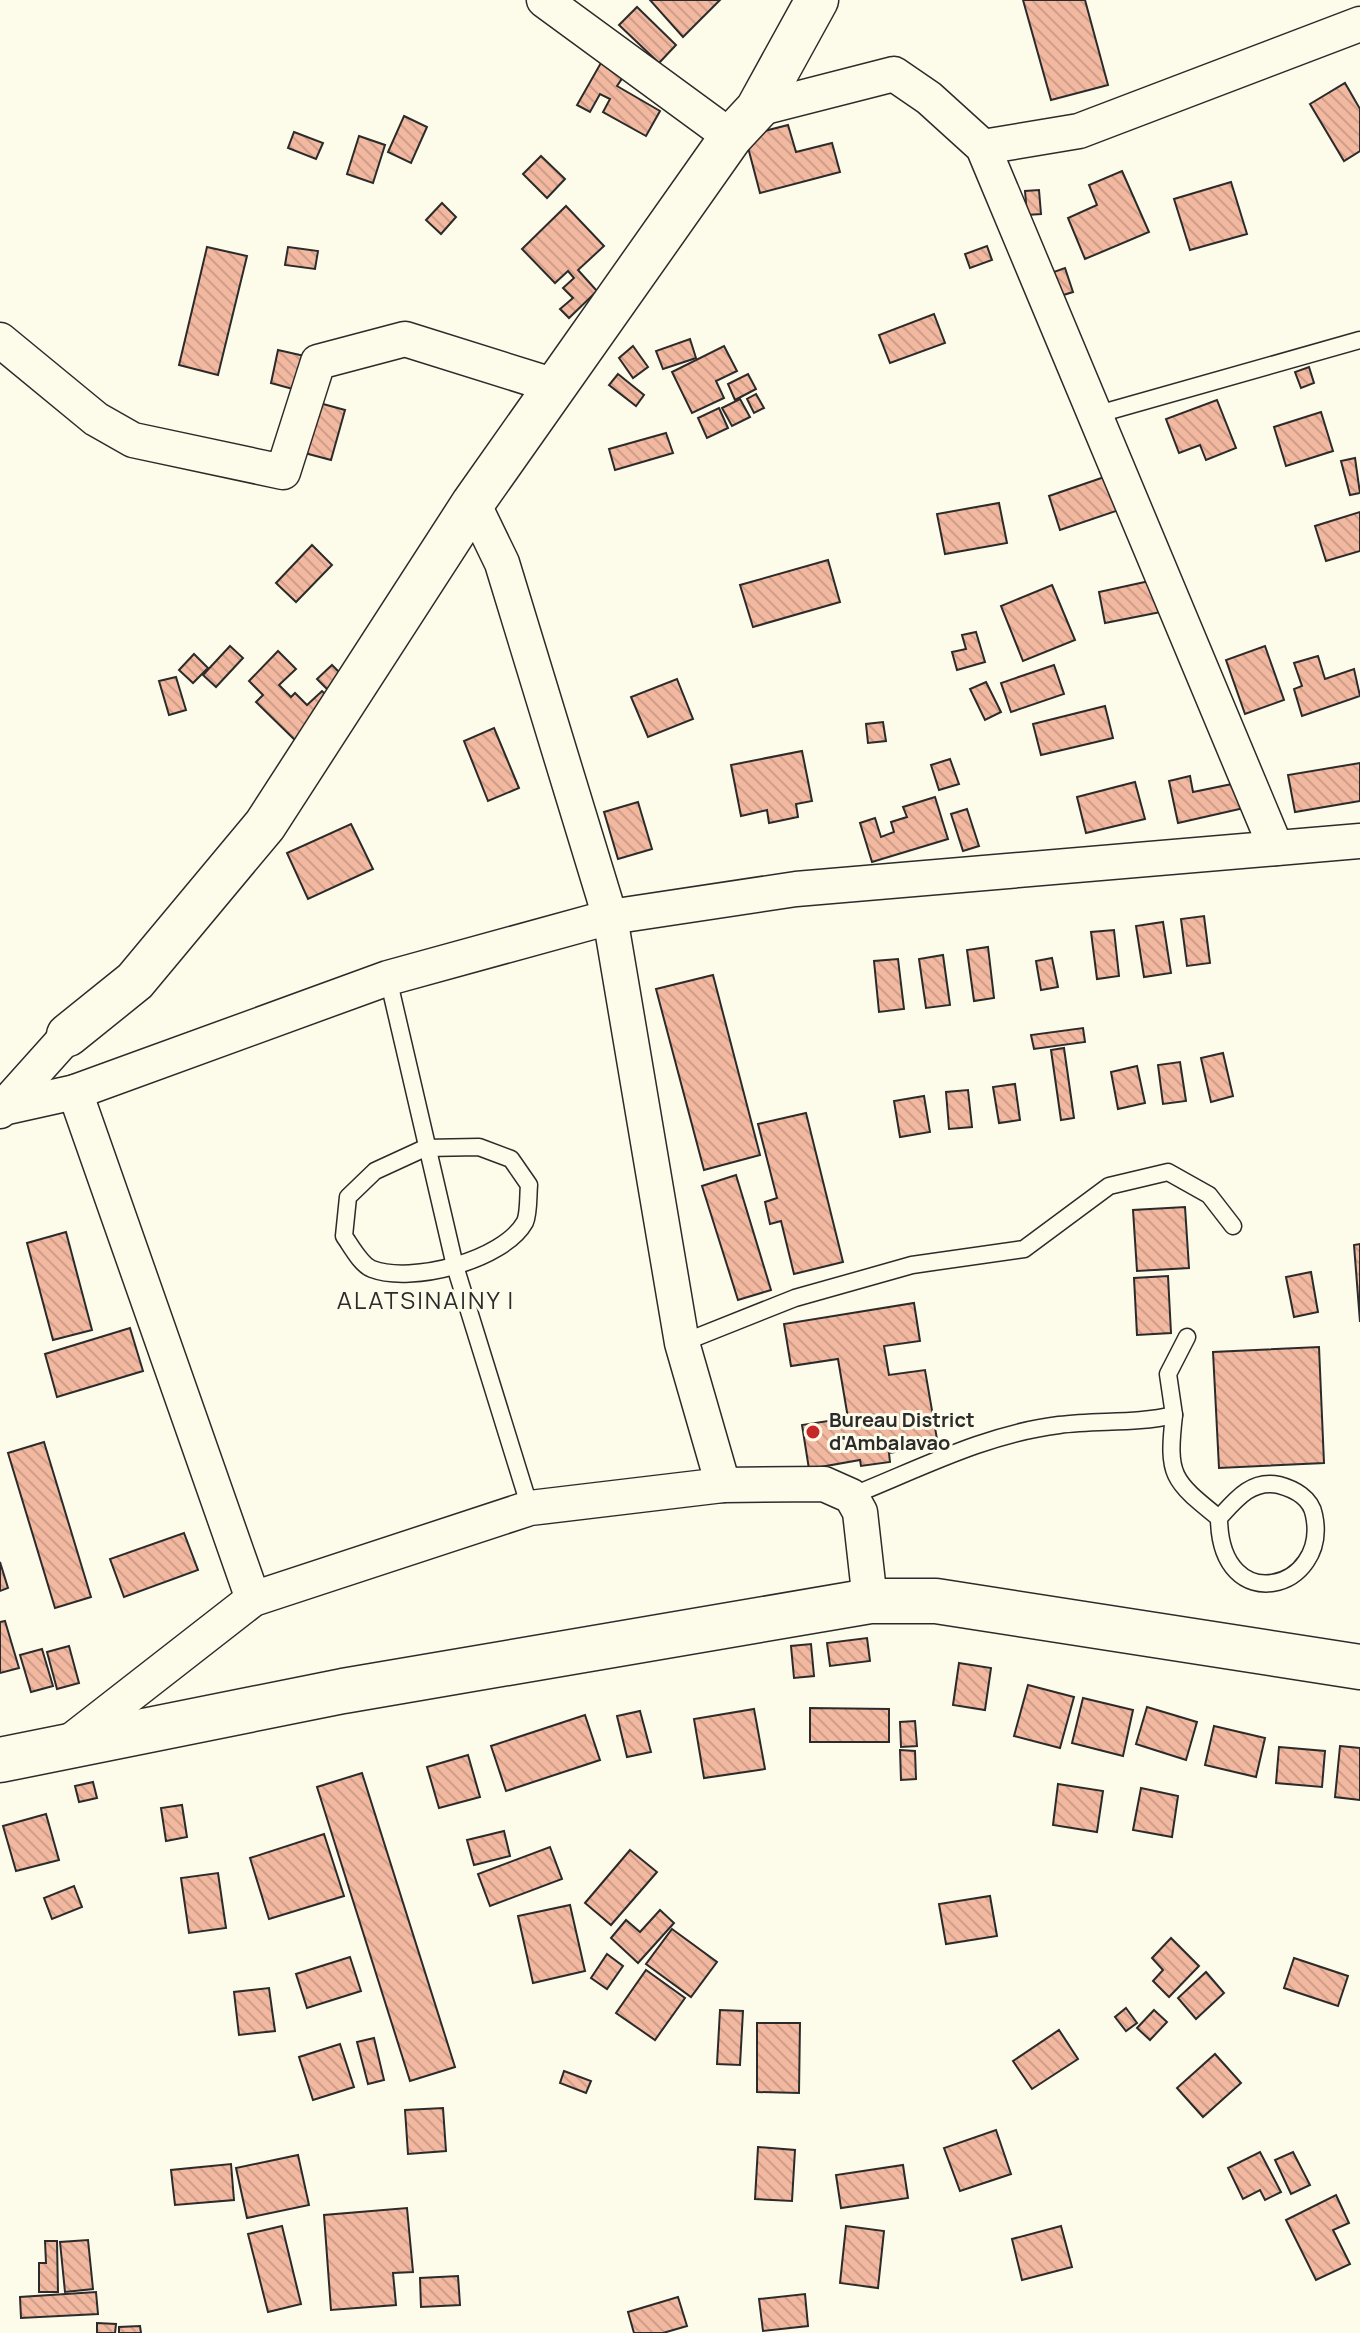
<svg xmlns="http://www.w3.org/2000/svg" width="1360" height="2333" viewBox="0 0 1360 2333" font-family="Manrope,sans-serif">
	<defs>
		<pattern id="building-back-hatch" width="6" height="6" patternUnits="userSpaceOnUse" patternTransform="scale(2)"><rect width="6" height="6" fill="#f2b8a0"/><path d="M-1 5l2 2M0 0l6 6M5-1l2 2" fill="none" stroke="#d09e8a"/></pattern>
	</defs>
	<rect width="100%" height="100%" fill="#fdfbea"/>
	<g fill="url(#building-back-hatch)" stroke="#2b2b2b" stroke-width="2">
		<path d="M 650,0 L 720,0 L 683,37 Z"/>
		<path d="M 1023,0 L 1085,0 L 1108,85 L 1051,100 Z"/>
		<path d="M 637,7 L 676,45 L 659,63 L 619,25 Z"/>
		<path d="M 602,61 L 625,74 L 617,86 L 660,111 L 646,136 L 603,112 L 610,99 L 600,94 L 590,112 L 577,105 Z"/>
		<path d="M 1345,83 L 1360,109 L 1360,151 L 1344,161 L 1310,104 Z"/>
		<path d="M 404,116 L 427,127 L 411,163 L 388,152 Z"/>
		<path d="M 788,125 L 796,152 L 832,143 L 840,172 L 760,193 L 745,136 Z"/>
		<path d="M 294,132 L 323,143 L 316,159 L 288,148 Z"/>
		<path d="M 359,136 L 385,145 L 373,183 L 347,174 Z"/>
		<path d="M 541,156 L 565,179 L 547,198 L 523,174 Z"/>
		<path d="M 1122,171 L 1149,232 L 1085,259 L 1068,218 L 1097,205 L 1089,185 Z"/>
		<path d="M 1231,182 L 1247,234 L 1190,250 L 1174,199 Z"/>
		<path d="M 1039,190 L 1041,214 L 1027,215 L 1025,191 Z"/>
		<path d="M 442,203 L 456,217 L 441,234 L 426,220 Z"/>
		<path d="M 566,206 L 604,246 L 578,270 L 597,291 L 569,318 L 560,309 L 573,298 L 563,288 L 574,278 L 568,271 L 555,283 L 522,249 Z"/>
		<path d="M 987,246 L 992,260 L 970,268 L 965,254 Z"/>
		<path d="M 207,247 L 247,256 L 218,375 L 179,365 Z"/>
		<path d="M 288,247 L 318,251 L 315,269 L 285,265 Z"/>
		<path d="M 1065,268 L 1073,292 L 1057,297 L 1048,274 Z"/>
		<path d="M 934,314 L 945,343 L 890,363 L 879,335 Z"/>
		<path d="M 690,339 L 696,358 L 663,369 L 656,351 Z"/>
		<path d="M 633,346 L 648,367 L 633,378 L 619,358 Z"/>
		<path d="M 724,346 L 737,371 L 716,381 L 724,398 L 692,413 L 672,372 Z"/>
		<path d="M 278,350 L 309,357 L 300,391 L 271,383 Z"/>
		<path d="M 1309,367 L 1314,383 L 1301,388 L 1295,372 Z"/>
		<path d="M 618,374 L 644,395 L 636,406 L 609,385 Z"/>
		<path d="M 748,374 L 756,389 L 735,400 L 728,384 Z"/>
		<path d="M 756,394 L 764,408 L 754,413 L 747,399 Z"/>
		<path d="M 740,399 L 750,417 L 732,426 L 722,408 Z"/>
		<path d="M 1217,400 L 1236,448 L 1206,460 L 1200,445 L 1179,453 L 1166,419 Z"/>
		<path d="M 312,401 L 345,410 L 331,460 L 297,451 Z"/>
		<path d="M 719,408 L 728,428 L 707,438 L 698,418 Z"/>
		<path d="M 1321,412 L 1333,451 L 1286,466 L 1274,427 Z"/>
		<path d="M 666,433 L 673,453 L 615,470 L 609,449 Z"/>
		<path d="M 1355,458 L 1360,493 L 1350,495 L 1341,461 Z"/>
		<path d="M 1113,474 L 1125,508 L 1060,530 L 1049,496 Z"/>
		<path d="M 999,503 L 1007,543 L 945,554 L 937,514 Z"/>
		<path d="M 1360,512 L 1360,551 L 1326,561 L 1315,526 Z"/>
		<path d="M 312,545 L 332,565 L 296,602 L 276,583 Z"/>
		<path d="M 828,560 L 840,602 L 753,627 L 740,585 Z"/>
		<path d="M 1154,580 L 1161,612 L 1105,623 L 1099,592 Z"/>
		<path d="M 1052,585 L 1075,640 L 1023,661 L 1001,606 Z"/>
		<path d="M 976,632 L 985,662 L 957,670 L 952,652 L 966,649 L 962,635 Z"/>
		<path d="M 230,646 L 243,658 L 216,687 L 203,675 Z"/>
		<path d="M 1265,646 L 1284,700 L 1245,714 L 1226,660 Z"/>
		<path d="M 278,651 L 296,669 L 279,685 L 291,697 L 295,693 L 307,705 L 322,691 L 336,704 L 298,743 L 256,702 L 263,695 L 249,681 Z"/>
		<path d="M 194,654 L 208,668 L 193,683 L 179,670 Z"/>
		<path d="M 1318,656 L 1325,679 L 1354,669 L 1360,696 L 1302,716 L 1294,689 L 1302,686 L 1294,663 Z"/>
		<path d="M 332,665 L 342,675 L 327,689 L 317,679 Z"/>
		<path d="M 1054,665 L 1064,694 L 1011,712 L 1001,683 Z"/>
		<path d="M 176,677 L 186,710 L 169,715 L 159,681 Z"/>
		<path d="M 677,679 L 693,719 L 648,737 L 631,697 Z"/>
		<path d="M 986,682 L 1001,712 L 985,720 L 970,689 Z"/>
		<path d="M 1105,706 L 1113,738 L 1041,755 L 1033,724 Z"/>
		<path d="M 883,722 L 886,741 L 868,743 L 866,724 Z"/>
		<path d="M 494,728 L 519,788 L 488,801 L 464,741 Z"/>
		<path d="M 802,751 L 812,801 L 796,804 L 798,817 L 769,823 L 767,810 L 741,816 L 731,765 Z"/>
		<path d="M 950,759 L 959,784 L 939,790 L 931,765 Z"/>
		<path d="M 1360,763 L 1360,801 L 1295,812 L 1288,775 Z"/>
		<path d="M 1190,776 L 1193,792 L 1237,783 L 1244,808 L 1178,823 L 1169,781 Z"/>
		<path d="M 1135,782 L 1145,819 L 1086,833 L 1077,797 Z"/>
		<path d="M 935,797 L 948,839 L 872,862 L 860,823 L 875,818 L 881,837 L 894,832 L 891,822 L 907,817 L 903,807 Z"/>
		<path d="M 638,802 L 652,849 L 618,859 L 604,812 Z"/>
		<path d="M 967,809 L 979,846 L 963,851 L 951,814 Z"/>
		<path d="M 351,824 L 373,869 L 308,899 L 287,853 Z"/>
		<path d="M 1204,916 L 1210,963 L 1187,966 L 1181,919 Z"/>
		<path d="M 1163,922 L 1171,973 L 1144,977 L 1136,926 Z"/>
		<path d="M 1114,930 L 1119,976 L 1097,979 L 1091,932 Z"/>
		<path d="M 988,947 L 994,998 L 974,1001 L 967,950 Z"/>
		<path d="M 943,955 L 950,1005 L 926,1008 L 919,959 Z"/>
		<path d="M 1052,958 L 1058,987 L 1041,990 L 1036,961 Z"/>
		<path d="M 898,959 L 904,1009 L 879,1012 L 874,961 Z"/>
		<path d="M 713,975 L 760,1155 L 704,1170 L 656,989 Z"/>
		<path d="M 1083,1028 L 1085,1042 L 1034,1049 L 1031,1035 Z"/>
		<path d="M 1064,1048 L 1074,1118 L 1061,1120 L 1051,1050 Z"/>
		<path d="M 1223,1053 L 1233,1096 L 1211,1102 L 1201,1058 Z"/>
		<path d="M 1180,1062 L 1186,1101 L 1163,1104 L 1158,1065 Z"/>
		<path d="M 1137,1066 L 1145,1103 L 1118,1109 L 1111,1072 Z"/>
		<path d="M 1015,1084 L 1020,1120 L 999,1123 L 993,1087 Z"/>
		<path d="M 968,1090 L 972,1127 L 949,1129 L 946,1092 Z"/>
		<path d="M 924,1096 L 930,1132 L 900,1137 L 894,1101 Z"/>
		<path d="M 806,1113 L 843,1262 L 794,1274 L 781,1221 L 770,1224 L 765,1202 L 777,1198 L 758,1124 Z"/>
		<path d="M 736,1175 L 771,1290 L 738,1300 L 702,1186 Z"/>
		<path d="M 1185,1207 L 1189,1268 L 1137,1271 L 1133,1210 Z"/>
		<path d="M 66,1232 L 92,1330 L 53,1340 L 27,1243 Z"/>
		<path d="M 1360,1244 L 1360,1322 L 1354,1245 Z"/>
		<path d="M 1311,1272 L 1318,1312 L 1294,1317 L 1286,1277 Z"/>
		<path d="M 1168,1276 L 1171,1333 L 1137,1335 L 1134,1278 Z"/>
		<path d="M 914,1303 L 920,1341 L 884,1346 L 889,1375 L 925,1370 L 938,1445 L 889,1453 L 890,1462 L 861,1466 L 860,1460 L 809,1469 L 802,1425 L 848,1418 L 838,1359 L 791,1366 L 784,1324 Z"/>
		<path d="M 130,1328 L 143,1371 L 57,1397 L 45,1354 Z"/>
		<path d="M 1319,1347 L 1324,1463 L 1219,1468 L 1213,1352 Z"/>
		<path d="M 44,1442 L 91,1597 L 55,1608 L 8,1453 Z"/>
		<path d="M 184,1533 L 198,1570 L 124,1597 L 110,1559 Z"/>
		<path d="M 0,1562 L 8,1588 L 0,1591 Z"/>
		<path d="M 5,1621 L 19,1668 L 0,1673 L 0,1622 Z"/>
		<path d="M 867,1638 L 870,1661 L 830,1666 L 827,1643 Z"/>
		<path d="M 811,1644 L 814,1676 L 794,1678 L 791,1646 Z"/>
		<path d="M 69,1646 L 79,1683 L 57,1689 L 47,1652 Z"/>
		<path d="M 42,1649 L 53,1686 L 31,1692 L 20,1655 Z"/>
		<path d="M 959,1663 L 991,1668 L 985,1710 L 953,1705 Z"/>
		<path d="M 1028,1685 L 1074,1697 L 1060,1748 L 1014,1736 Z"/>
		<path d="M 1083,1698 L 1133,1710 L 1123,1756 L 1072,1743 Z"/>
		<path d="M 1147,1707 L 1197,1722 L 1186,1760 L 1136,1744 Z"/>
		<path d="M 810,1708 L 889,1709 L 889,1742 L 810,1742 Z"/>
		<path d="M 754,1709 L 765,1769 L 704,1778 L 694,1719 Z"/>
		<path d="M 640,1711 L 651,1752 L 627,1757 L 617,1716 Z"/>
		<path d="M 585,1715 L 600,1760 L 506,1791 L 491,1746 Z"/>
		<path d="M 915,1721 L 917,1746 L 901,1747 L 900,1722 Z"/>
		<path d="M 1214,1726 L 1265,1738 L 1256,1777 L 1205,1765 Z"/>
		<path d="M 1340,1746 L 1360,1748 L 1360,1800 L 1335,1797 Z"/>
		<path d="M 1279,1747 L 1325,1751 L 1322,1787 L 1276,1783 Z"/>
		<path d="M 900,1750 L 915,1751 L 916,1779 L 901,1780 Z"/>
		<path d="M 468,1755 L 480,1797 L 439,1808 L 427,1767 Z"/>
		<path d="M 362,1773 L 455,2067 L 410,2081 L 317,1787 Z"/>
		<path d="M 93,1782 L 97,1798 L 79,1802 L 75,1786 Z"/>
		<path d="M 1058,1784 L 1103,1791 L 1097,1832 L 1053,1825 Z"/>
		<path d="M 1141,1788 L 1178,1796 L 1172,1837 L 1133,1830 Z"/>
		<path d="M 182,1805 L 187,1837 L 166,1841 L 161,1808 Z"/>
		<path d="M 46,1814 L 59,1860 L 16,1871 L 3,1826 Z"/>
		<path d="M 504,1831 L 510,1856 L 474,1865 L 467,1840 Z"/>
		<path d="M 324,1834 L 344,1896 L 269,1919 L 250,1858 Z"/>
		<path d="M 550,1847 L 562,1879 L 490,1906 L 478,1874 Z"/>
		<path d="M 630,1850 L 657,1872 L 611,1925 L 585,1903 Z"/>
		<path d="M 218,1873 L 226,1928 L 189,1933 L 181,1878 Z"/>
		<path d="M 74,1886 L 82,1907 L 52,1919 L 44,1898 Z"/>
		<path d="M 990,1896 L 997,1936 L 946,1944 L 939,1904 Z"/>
		<path d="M 570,1905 L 585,1971 L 533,1983 L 518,1916 Z"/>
		<path d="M 660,1910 L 674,1923 L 638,1963 L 611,1938 L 626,1920 L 640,1932 Z"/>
		<path d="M 672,1929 L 717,1962 L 691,1997 L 646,1964 Z"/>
		<path d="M 1171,1938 L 1199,1966 L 1169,1997 L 1153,1981 L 1163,1970 L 1152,1958 Z"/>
		<path d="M 607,1954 L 623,1966 L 607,1989 L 591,1978 Z"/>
		<path d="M 350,1957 L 361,1991 L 307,2008 L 296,1974 Z"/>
		<path d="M 1294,1958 L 1348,1976 L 1338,2006 L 1284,1988 Z"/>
		<path d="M 646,1970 L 685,1998 L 655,2040 L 616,2013 Z"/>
		<path d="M 1206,1972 L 1224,1993 L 1196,2019 L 1178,1998 Z"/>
		<path d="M 269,1988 L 275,2031 L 239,2035 L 234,1992 Z"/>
		<path d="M 1126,2008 L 1137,2023 L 1126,2031 L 1115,2017 Z"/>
		<path d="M 720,2010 L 743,2011 L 740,2065 L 717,2064 Z"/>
		<path d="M 1154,2010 L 1167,2022 L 1150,2040 L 1137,2028 Z"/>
		<path d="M 757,2023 L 800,2023 L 799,2093 L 757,2092 Z"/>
		<path d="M 1059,2030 L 1078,2059 L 1032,2089 L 1013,2061 Z"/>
		<path d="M 374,2038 L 384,2080 L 368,2084 L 357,2042 Z"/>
		<path d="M 340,2044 L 354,2087 L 313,2100 L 299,2057 Z"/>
		<path d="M 1215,2054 L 1241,2083 L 1203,2117 L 1177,2088 Z"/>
		<path d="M 564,2071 L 591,2081 L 586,2093 L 560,2083 Z"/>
		<path d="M 443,2108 L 446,2151 L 408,2154 L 405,2110 Z"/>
		<path d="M 996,2130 L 1011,2174 L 960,2191 L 944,2148 Z"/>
		<path d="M 758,2147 L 795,2150 L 792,2201 L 755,2199 Z"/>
		<path d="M 1260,2152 L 1281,2192 L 1265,2200 L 1260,2190 L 1243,2199 L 1228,2168 Z"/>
		<path d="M 1293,2152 L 1310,2185 L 1291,2194 L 1275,2160 Z"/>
		<path d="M 298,2155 L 309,2205 L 247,2218 L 236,2168 Z"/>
		<path d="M 231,2164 L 234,2200 L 175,2205 L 171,2170 Z"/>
		<path d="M 903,2165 L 908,2198 L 841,2208 L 836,2175 Z"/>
		<path d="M 1336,2195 L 1349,2223 L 1333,2230 L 1350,2264 L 1316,2280 L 1286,2220 Z"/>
		<path d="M 407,2208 L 413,2272 L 393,2273 L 396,2305 L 331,2310 L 324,2215 Z"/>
		<path d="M 282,2226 L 301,2304 L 268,2312 L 248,2234 Z"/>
		<path d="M 846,2226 L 884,2231 L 878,2288 L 840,2283 Z"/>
		<path d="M 1061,2226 L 1072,2267 L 1022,2280 L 1012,2239 Z"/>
		<path d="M 88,2240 L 93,2289 L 65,2292 L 60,2242 Z"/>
		<path d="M 45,2241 L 57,2241 L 58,2292 L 39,2292 L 39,2263 L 46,2263 Z"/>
		<path d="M 458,2276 L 460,2305 L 421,2307 L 420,2278 Z"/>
		<path d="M 96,2292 L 98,2314 L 21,2318 L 20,2297 Z"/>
		<path d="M 805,2294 L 808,2326 L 763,2331 L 759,2299 Z"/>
		<path d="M 678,2297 L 687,2326 L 663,2333 L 634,2333 L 628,2312 Z"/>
		<path d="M 97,2323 L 116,2324 L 115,2333 L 97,2333 Z"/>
		<path d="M 140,2326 L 141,2333 L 119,2333 L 119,2327 Z"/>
	</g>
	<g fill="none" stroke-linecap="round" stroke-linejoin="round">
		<defs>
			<g id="service">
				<path d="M 1095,415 L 1360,340"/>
				<path d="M 388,978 L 455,1266 L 530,1508"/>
				<path d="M 479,1147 L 511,1159 L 529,1185 C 528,1195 529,1213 525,1222 C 503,1261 411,1284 372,1269 C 361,1265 351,1246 344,1236 L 348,1197 L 375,1171 L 425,1148 Z"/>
				<path d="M 682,1343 L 795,1298 L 912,1265 L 1024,1249 L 1109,1186 L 1168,1172 L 1209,1195 L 1233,1226"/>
				<path d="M 1174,1415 C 1167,1476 1172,1480 1219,1518 C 1220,1620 1330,1590 1314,1515 C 1311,1498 1294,1489 1279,1485 C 1252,1479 1236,1499 1219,1518"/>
				<path d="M 851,1496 C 919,1469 985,1434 1059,1425 C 1098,1420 1136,1424 1174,1415 L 1168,1374 L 1187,1337"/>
			</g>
			<g id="minor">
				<path d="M 544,0 L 731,137"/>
				<path d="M 757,109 L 894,74 L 929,98 L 983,147 L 1276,848"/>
				<path d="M 983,147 L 1079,131 L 1360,24"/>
				<path d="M 0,340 L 96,419 L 133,440 L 283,472 L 318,362 L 405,339 L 555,386"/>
				<path d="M 473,503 L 502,563 L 610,917 L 682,1343 L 723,1485"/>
				<path d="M 75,1092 L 253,1599"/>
				<path d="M 3,1108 L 75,1092 L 388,978 L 610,917 L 796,889 L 1360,841"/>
				<path d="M 0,1111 L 68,1035"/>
				<path d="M 67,1744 L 253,1599 L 530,1508 L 723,1485 L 824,1484 L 851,1496 L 860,1512 L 870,1601"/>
			</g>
			<path id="tertiary" d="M 68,1035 L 135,981 L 265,825 L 473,503 L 731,137 L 757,109 L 817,0"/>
			<path id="primary" d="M 0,1760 L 343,1691 L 870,1601 L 936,1601 L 1360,1667"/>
		</defs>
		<use href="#service" stroke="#2b2b2b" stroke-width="19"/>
		<use href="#minor" stroke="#2b2b2b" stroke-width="37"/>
		<use href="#tertiary" stroke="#2b2b2b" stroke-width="45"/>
		<use href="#primary" stroke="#2b2b2b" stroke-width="47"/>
		<use href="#service" stroke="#fdfbea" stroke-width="16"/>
		<use href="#minor" stroke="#fdfbea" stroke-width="34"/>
		<use href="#tertiary" stroke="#fdfbea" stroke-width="42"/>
		<use href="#primary" stroke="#fdfbea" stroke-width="44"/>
	</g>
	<circle fill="#c62828" stroke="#fdfbea" stroke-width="3" cx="813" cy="1432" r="8"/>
	<g text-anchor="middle" stroke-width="6" stroke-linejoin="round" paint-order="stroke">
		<g font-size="20" font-weight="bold" fill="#2b2b2b" stroke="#fdfbea" text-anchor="start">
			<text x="829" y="1427">Bureau District<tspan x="829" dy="23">d'Ambalavao</tspan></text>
		</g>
		<g font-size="24" letter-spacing="2" fill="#2b2b2b" stroke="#fdfbea">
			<text x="426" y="1309">ALATSINAINY I</text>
		</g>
	</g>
</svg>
